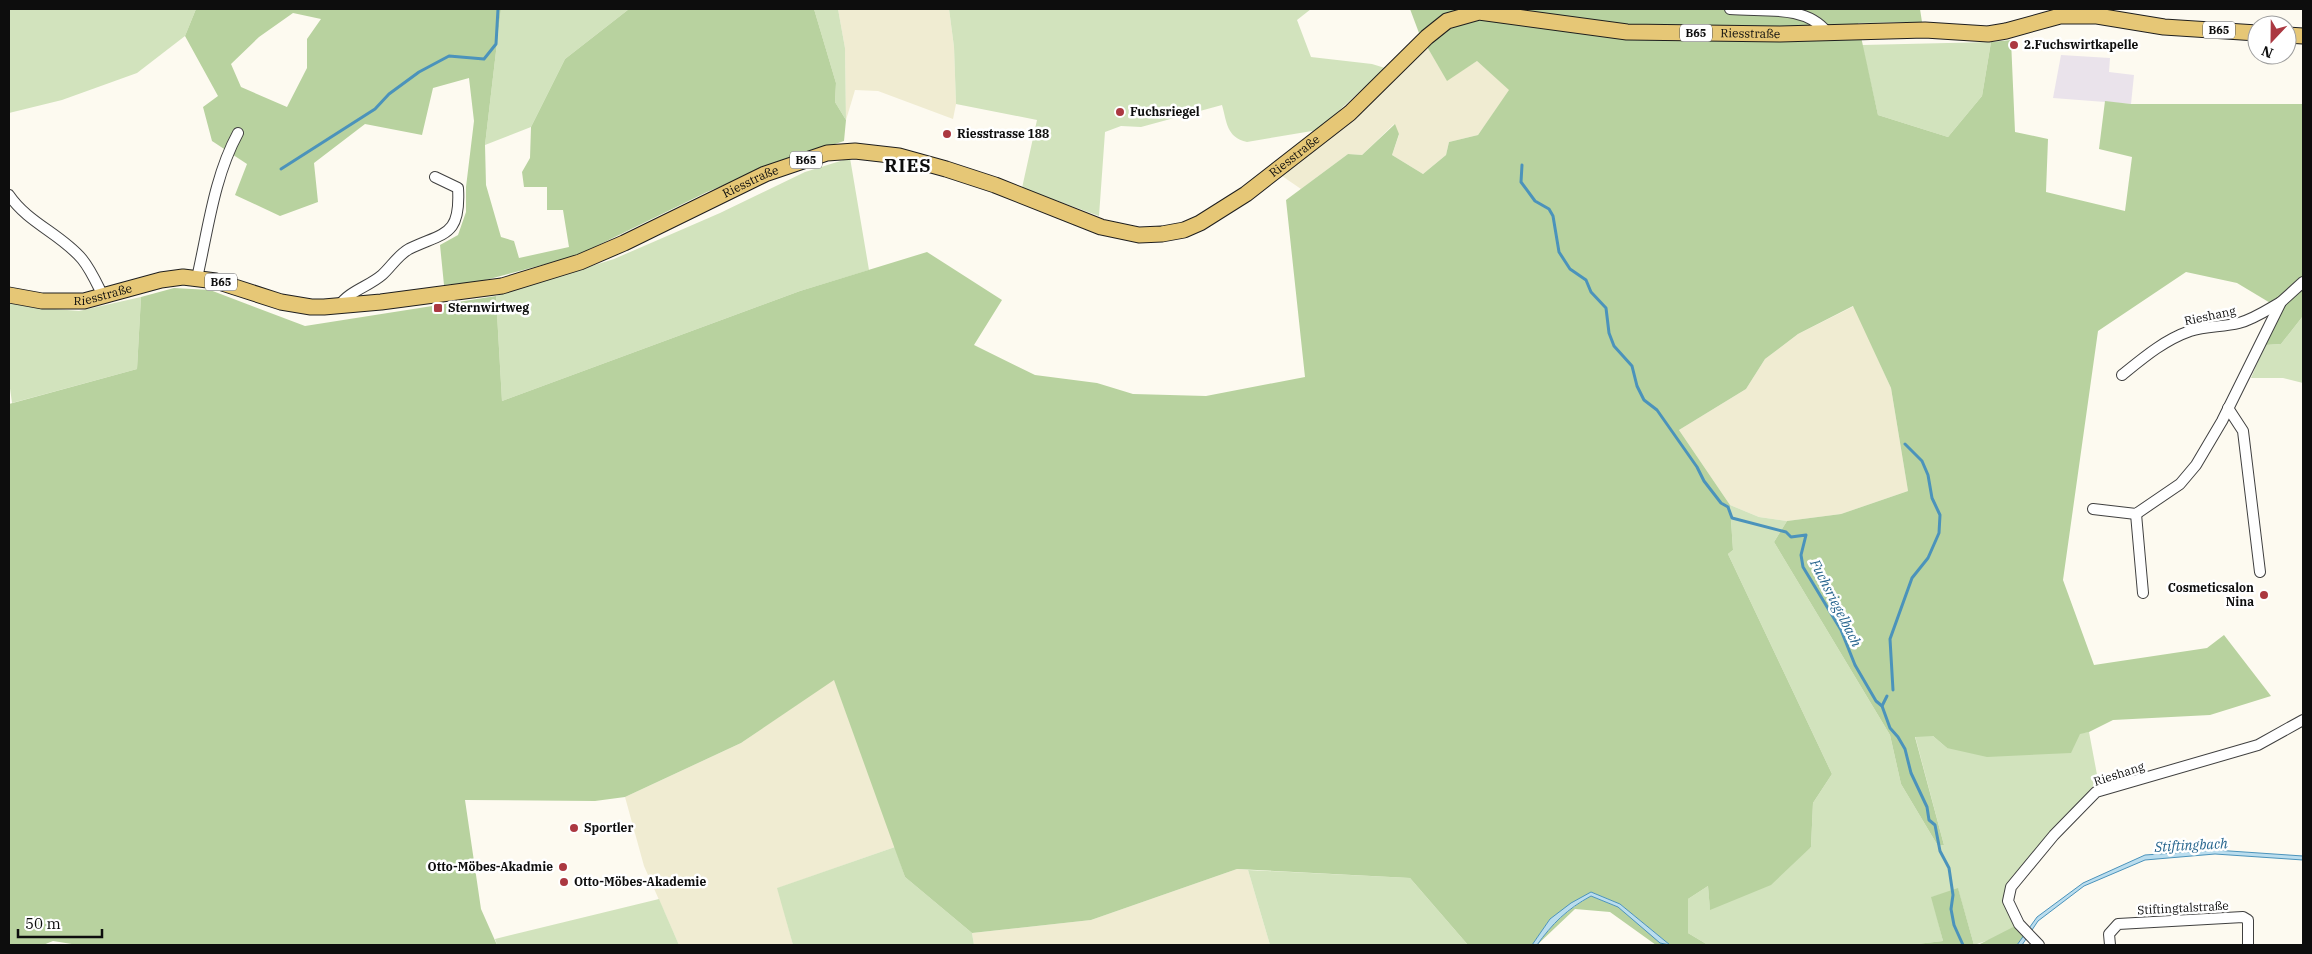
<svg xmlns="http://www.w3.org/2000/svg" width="2312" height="954" viewBox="0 0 2312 954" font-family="'IBM Plex Serif',serif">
	<rect width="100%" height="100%" fill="#fdfaf0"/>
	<path fill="#eae3eb" d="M 2061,55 L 2110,58 L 2109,72 L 2134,75 L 2131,104 L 2053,98 Z"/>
	<g fill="#f0ecd2">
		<path d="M 838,9 L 949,9 L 954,47 L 956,104 L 953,119 L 878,91 L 855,90 L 846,120 L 845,48 Z"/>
		<path d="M 1419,33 L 1447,80 L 1477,61 L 1510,90 L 1478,135 L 1449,142 L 1446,155 L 1423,174 L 1392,155 L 1399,135 L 1394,124 L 1362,155 L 1348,154 L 1301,189 L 1269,167 L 1318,130 L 1373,81 Z"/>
		<path d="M 1854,306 L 1891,388 L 1908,491 L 1841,514 L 1787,521 L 1759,517 L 1730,505 L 1679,430 L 1746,389 L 1765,359 L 1798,334 Z"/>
		<path d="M 834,679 L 895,847 L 778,888 L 793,945 L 679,945 L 644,866 L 625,797 L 741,743 Z"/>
		<path d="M 1237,869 L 1248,870 L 1270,945 L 974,945 L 972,933 L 1091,920 Z"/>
	</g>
	<g fill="#d2e3bd">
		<path d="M 9,9 L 196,9 L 185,36 L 137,73 L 62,100 L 9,113 Z"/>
		<path d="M 501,9 L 629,9 L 565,59 L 531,127 L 485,145 Z"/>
		<path d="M 814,9 L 838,9 L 845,48 L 846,120 L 835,102 L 836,83 Z"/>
		<path d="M 949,9 L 1311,9 L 1297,20 L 1311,57 L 1372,64 L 1385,68 L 1318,130 L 1247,142 C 1226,137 1227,122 1222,105 L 1141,127 L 1121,126 L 1105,132 L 1099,216 L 1022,188 L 1037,120 L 956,104 L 954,47 Z"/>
		<path d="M 1991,42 L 1982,96 L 1948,137 L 1878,115 L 1862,45 Z"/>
		<path d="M 850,158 L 869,270 L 800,291 L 502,401 L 496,296 L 614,259 L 720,213 L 805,172 Z"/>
		<path d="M 141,297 L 137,369 L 12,403 L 9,381 L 9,303 L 31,307 L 79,311 Z"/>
		<path d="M 2303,316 L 2303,383 L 2283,378 L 2251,378 L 2265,345 L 2281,344 Z"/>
		<path d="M 1730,505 L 1759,517 L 1787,521 L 1774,542 L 1890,735 L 1901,784 L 1938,846 L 1944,845 L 1915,736 L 1933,736 L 1947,748 L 2089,732 L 2098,780 L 2011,887 L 2008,901 L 2019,924 L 1995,938 L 1974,945 L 1958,889 L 1932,897 L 1943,941 L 1908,945 L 1708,945 L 1688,933 L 1688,899 L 1708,886 L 1710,909 L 1811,847 L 1813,803 L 1832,774 L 1728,554 L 1733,550 Z"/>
		<path d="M 895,847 L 905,877 L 972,933 L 974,945 L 793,945 L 777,888 Z"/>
		<path d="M 1248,870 L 1410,878 L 1468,945 L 1270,945 Z"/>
		<path d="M 659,899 L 679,945 L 497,945 L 495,939 Z"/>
	</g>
	<g fill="#b8d29f" fill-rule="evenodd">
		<path d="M 196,9 L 501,9 L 485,145 L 486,185 L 501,237 L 514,241 L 519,258 L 569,247 L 563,210 L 547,210 L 547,187 L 524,187 L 522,172 L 530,158 L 531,127 L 565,59 L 629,9 L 814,9 L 836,83 L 835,102 L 846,120 L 844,141 L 778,163 L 707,192 L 576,256 L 478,282 L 444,285 L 440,245 L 458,235 L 466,212 L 466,187 L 474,121 L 469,78 L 433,88 L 422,135 L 365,124 L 314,163 L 318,202 L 280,216 L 235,195 L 247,164 L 212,141 L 203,107 L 218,96 L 185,36 ZM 293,13 L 321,19 L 307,39 L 307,68 L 287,107 L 241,87 L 231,64 L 259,37 Z"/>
		<path d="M 1410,9 L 1920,9 L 1922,22 L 1858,23 L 1878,115 L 1948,137 L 1982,96 L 1991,42 L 2011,40 L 2015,132 L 2048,139 L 2046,192 L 2125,211 L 2132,157 L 2099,149 L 2105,101 L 2131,104 L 2303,104 L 2303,316 L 2281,344 L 2265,345 L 2277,307 L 2237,283 L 2186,272 L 2098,331 L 2063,580 L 2094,665 L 2207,648 L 2224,635 L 2271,696 L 2210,715 L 2113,720 L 2089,732 L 2080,734 L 2071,753 L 1987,757 L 1947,748 L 1933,736 L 1915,737 L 1944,845 L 1938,846 L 1901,784 L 1890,735 L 1774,542 L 1787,521 L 1841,514 L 1908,491 L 1891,388 L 1853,306 L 1798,334 L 1765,359 L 1746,389 L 1679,430 L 1730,505 L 1733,550 L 1728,554 L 1832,774 L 1813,803 L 1811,847 L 1771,885 L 1710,910 L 1708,886 L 1688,899 L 1688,933 L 1708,945 L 1670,945 L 1620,904 L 1591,892 L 1550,919 L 1532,945 L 1468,945 L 1410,878 L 1237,869 L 1091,920 L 972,933 L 905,877 L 834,680 L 741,743 L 625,797 L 595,801 L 465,800 L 481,909 L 497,945 L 78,945 L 53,941 L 43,945 L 9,945 L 9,404 L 137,369 L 141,297 L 174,288 L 210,290 L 305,326 L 496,296 L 502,401 L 800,291 L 927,252 L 1002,300 L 974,345 L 1035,375 L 1097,383 L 1133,394 L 1206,396 L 1305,377 L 1286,200 L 1348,154 L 1362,155 L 1395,124 L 1399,134 L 1392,155 L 1423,174 L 1446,155 L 1449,142 L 1478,135 L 1509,90 L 1477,61 L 1447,81 L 1419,33 Z"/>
		<path d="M 1958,888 L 1974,945 L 1908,945 L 1943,941 L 1931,897 Z"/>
		<path d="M 1591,896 L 1618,907 L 1664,945 L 1656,945 L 1610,912 L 1575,909 L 1537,945 C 1552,924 1568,909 1591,896 Z"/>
		<path d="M 2019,924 L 2024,936 L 2017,945 L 1978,945 Z"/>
	</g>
	<g fill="#baddee" stroke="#4b93bb">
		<path d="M 2215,850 L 2303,856 L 2303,860 L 2215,854 L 2145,860 L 2084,886 L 2038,921 L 2022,945 L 2017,945 L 2037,917 L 2083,883 L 2145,855 Z"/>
		<path d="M 1591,892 L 1620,904 L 1670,945 L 1660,943 L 1618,907 L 1591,896 C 1567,909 1552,924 1537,945 L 1532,945 L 1550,919 L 1571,903 Z"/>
	</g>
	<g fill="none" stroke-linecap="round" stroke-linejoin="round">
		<g stroke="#4b93bb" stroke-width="3">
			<path d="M 1522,165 L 1521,182 L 1535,201 L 1549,209 L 1553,216 L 1559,252 L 1570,269 L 1586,280 L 1591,292 L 1606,308 L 1609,333 L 1614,346 L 1632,366 L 1637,386 L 1644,400 L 1657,410 L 1697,467 L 1704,481 L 1721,503 L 1728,507 L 1732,518 L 1786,532 L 1791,537 L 1806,535 L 1801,555 L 1803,567 L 1841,630 L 1855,665 L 1876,701 L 1882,706 L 1890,728 L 1898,737 L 1905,749 L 1911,773 L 1927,807 L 1929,820 L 1935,825 L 1940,851 L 1949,868 L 1953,895 L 1951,909 L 1954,925 L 1963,945"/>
			<path d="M 281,169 L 375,109 L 389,94 L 419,72 L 449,56 L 484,59 L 496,44 L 498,9"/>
			<path d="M 1893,690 L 1890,639 L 1912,578 L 1928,558 L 1939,533 L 1940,515 L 1932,498 L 1928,475 L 1922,461 L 1905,444"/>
			<path d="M 1882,706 L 1887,696"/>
		</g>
		<defs>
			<g id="minor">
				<path d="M 1730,9 C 1762,12 1805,4 1827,32"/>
				<path d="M 9,195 C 28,223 61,234 82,259 C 91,270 97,284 103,296"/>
				<path d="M 197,278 C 208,230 214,177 238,133"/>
				<path d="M 339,306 C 349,291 368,287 382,275 C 391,267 398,255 409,249 C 444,232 461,237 458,188 L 435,177"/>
				<path d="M 2122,375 C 2143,358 2164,340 2190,331 C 2206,326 2223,327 2239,323 C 2254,319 2267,310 2281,302"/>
				<path d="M 2228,408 L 2243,431 L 2260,572"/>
				<path d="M 2093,509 L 2136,514 L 2180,484 L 2196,465 L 2222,421 L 2281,302 L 2303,282"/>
				<path d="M 2136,514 L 2143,593"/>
				<path d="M 2039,945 L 2019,924 L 2008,901 L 2011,887 L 2054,835 L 2096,792 L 2258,745 L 2303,720"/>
				<path d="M 2110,945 L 2109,934 L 2118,924 L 2243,917 L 2248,920 L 2248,945"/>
			</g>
			<g id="primary">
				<path d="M 2287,35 L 2303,36"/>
				<path id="s1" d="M 9,295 L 42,301 L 84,301 L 161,280 L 183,277 L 216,281 L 281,302 L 311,307 L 324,307 L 381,302 L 502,286 L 580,262 L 624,243 L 765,174 L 827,153 L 855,151 L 899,156 L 946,169 L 995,185 L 1101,227 L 1139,235 L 1162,234 L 1184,230 L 1200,223 L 1246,194 L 1350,113 L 1427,37 L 1447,21 L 1479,12 L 1627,32 L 1780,34 L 1925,30 L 1988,34 L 2006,31 L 2060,16 L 2097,16 L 2164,27 L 2257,33"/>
			</g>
		</defs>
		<use href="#minor" stroke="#404040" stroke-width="12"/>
		<use href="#primary" stroke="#1e1e1e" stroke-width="17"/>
		<use href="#minor" stroke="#fff" stroke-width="10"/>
		<use href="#primary" stroke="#e6c776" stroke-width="15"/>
	</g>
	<g fill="#ab3841" stroke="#fff" stroke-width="2">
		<circle cx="2014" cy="45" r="5"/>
		<circle cx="1120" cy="112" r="5"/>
		<circle cx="947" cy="134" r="5"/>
		<rect x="433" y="303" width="10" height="10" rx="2.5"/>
		<circle cx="2264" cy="595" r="5"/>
		<circle cx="574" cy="828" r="5"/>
		<circle cx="563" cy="867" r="5"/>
		<circle cx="564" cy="882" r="5"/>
	</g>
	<g text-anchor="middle" stroke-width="5" stroke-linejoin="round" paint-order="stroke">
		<g fill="#fff" stroke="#565656" stroke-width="1">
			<rect x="2203" y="21.5" width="32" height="17" rx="4"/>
			<rect x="1680" y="24.5" width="32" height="17" rx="4"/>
			<rect x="790" y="151.5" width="32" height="17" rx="4"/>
			<rect x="205" y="273.5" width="32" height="17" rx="4"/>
		</g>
		<g font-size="11" font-weight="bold" fill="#0d0d0d">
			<text x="2219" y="34">B65</text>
			<text x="1696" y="37">B65</text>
			<text x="806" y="164">B65</text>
			<text x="221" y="286">B65</text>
		</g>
		<g font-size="12" fill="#0d0d0d" stroke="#fff">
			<text dy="4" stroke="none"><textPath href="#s1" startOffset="1868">Riesstraße</textPath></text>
			<text dy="4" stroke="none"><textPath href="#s1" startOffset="1358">Riesstraße</textPath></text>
			<text dy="4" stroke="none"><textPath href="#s1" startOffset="772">Riesstraße</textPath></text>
			<text dy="4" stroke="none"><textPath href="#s1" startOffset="95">Riesstraße</textPath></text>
			<text transform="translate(2210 316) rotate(-12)" y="4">Rieshang</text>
			<text transform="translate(2119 774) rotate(-18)" y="4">Rieshang</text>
			<text transform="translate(2183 908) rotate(-3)" y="4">Stiftingtalstraße</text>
		</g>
		<g font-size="12" font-weight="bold" fill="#0d0d0d" stroke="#fff" text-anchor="start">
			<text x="2024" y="49">2.Fuchswirtkapelle</text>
			<text x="1130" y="116">Fuchsriegel</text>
			<text x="957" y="138">Riesstrasse 188</text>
			<text x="448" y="312">Sternwirtweg</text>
			<text x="2254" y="592" text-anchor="end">Cosmeticsalon<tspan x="2254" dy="14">Nina</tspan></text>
			<text x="584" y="832">Sportler</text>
			<text x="553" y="871" text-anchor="end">Otto-Möbes-Akadmie</text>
			<text x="574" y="886">Otto-Möbes-Akademie</text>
		</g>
		<g font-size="14" font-style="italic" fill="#27658e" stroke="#fff">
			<text transform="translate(1836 603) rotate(63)" y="5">Fuchsriegelbach</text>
			<text transform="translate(2191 845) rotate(-3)" y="5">Stiftingbach</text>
		</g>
		<g font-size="18" font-weight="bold" letter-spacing="1" fill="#0d0d0d" stroke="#fff">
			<text x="908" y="172">RIES</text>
		</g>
	</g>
	<rect width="2312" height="954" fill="none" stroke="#0d0d0d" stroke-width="20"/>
	<g transform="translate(2272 40) rotate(202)"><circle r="24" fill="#ffffff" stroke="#9e9e9e"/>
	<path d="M0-4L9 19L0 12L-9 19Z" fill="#ab3841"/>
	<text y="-8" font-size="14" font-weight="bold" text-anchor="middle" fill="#0d0d0d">N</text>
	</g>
	<path d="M18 929v8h84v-8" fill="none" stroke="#0d0d0d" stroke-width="2.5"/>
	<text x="25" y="929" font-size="15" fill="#0d0d0d" stroke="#ffffff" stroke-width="4" paint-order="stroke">50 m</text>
</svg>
